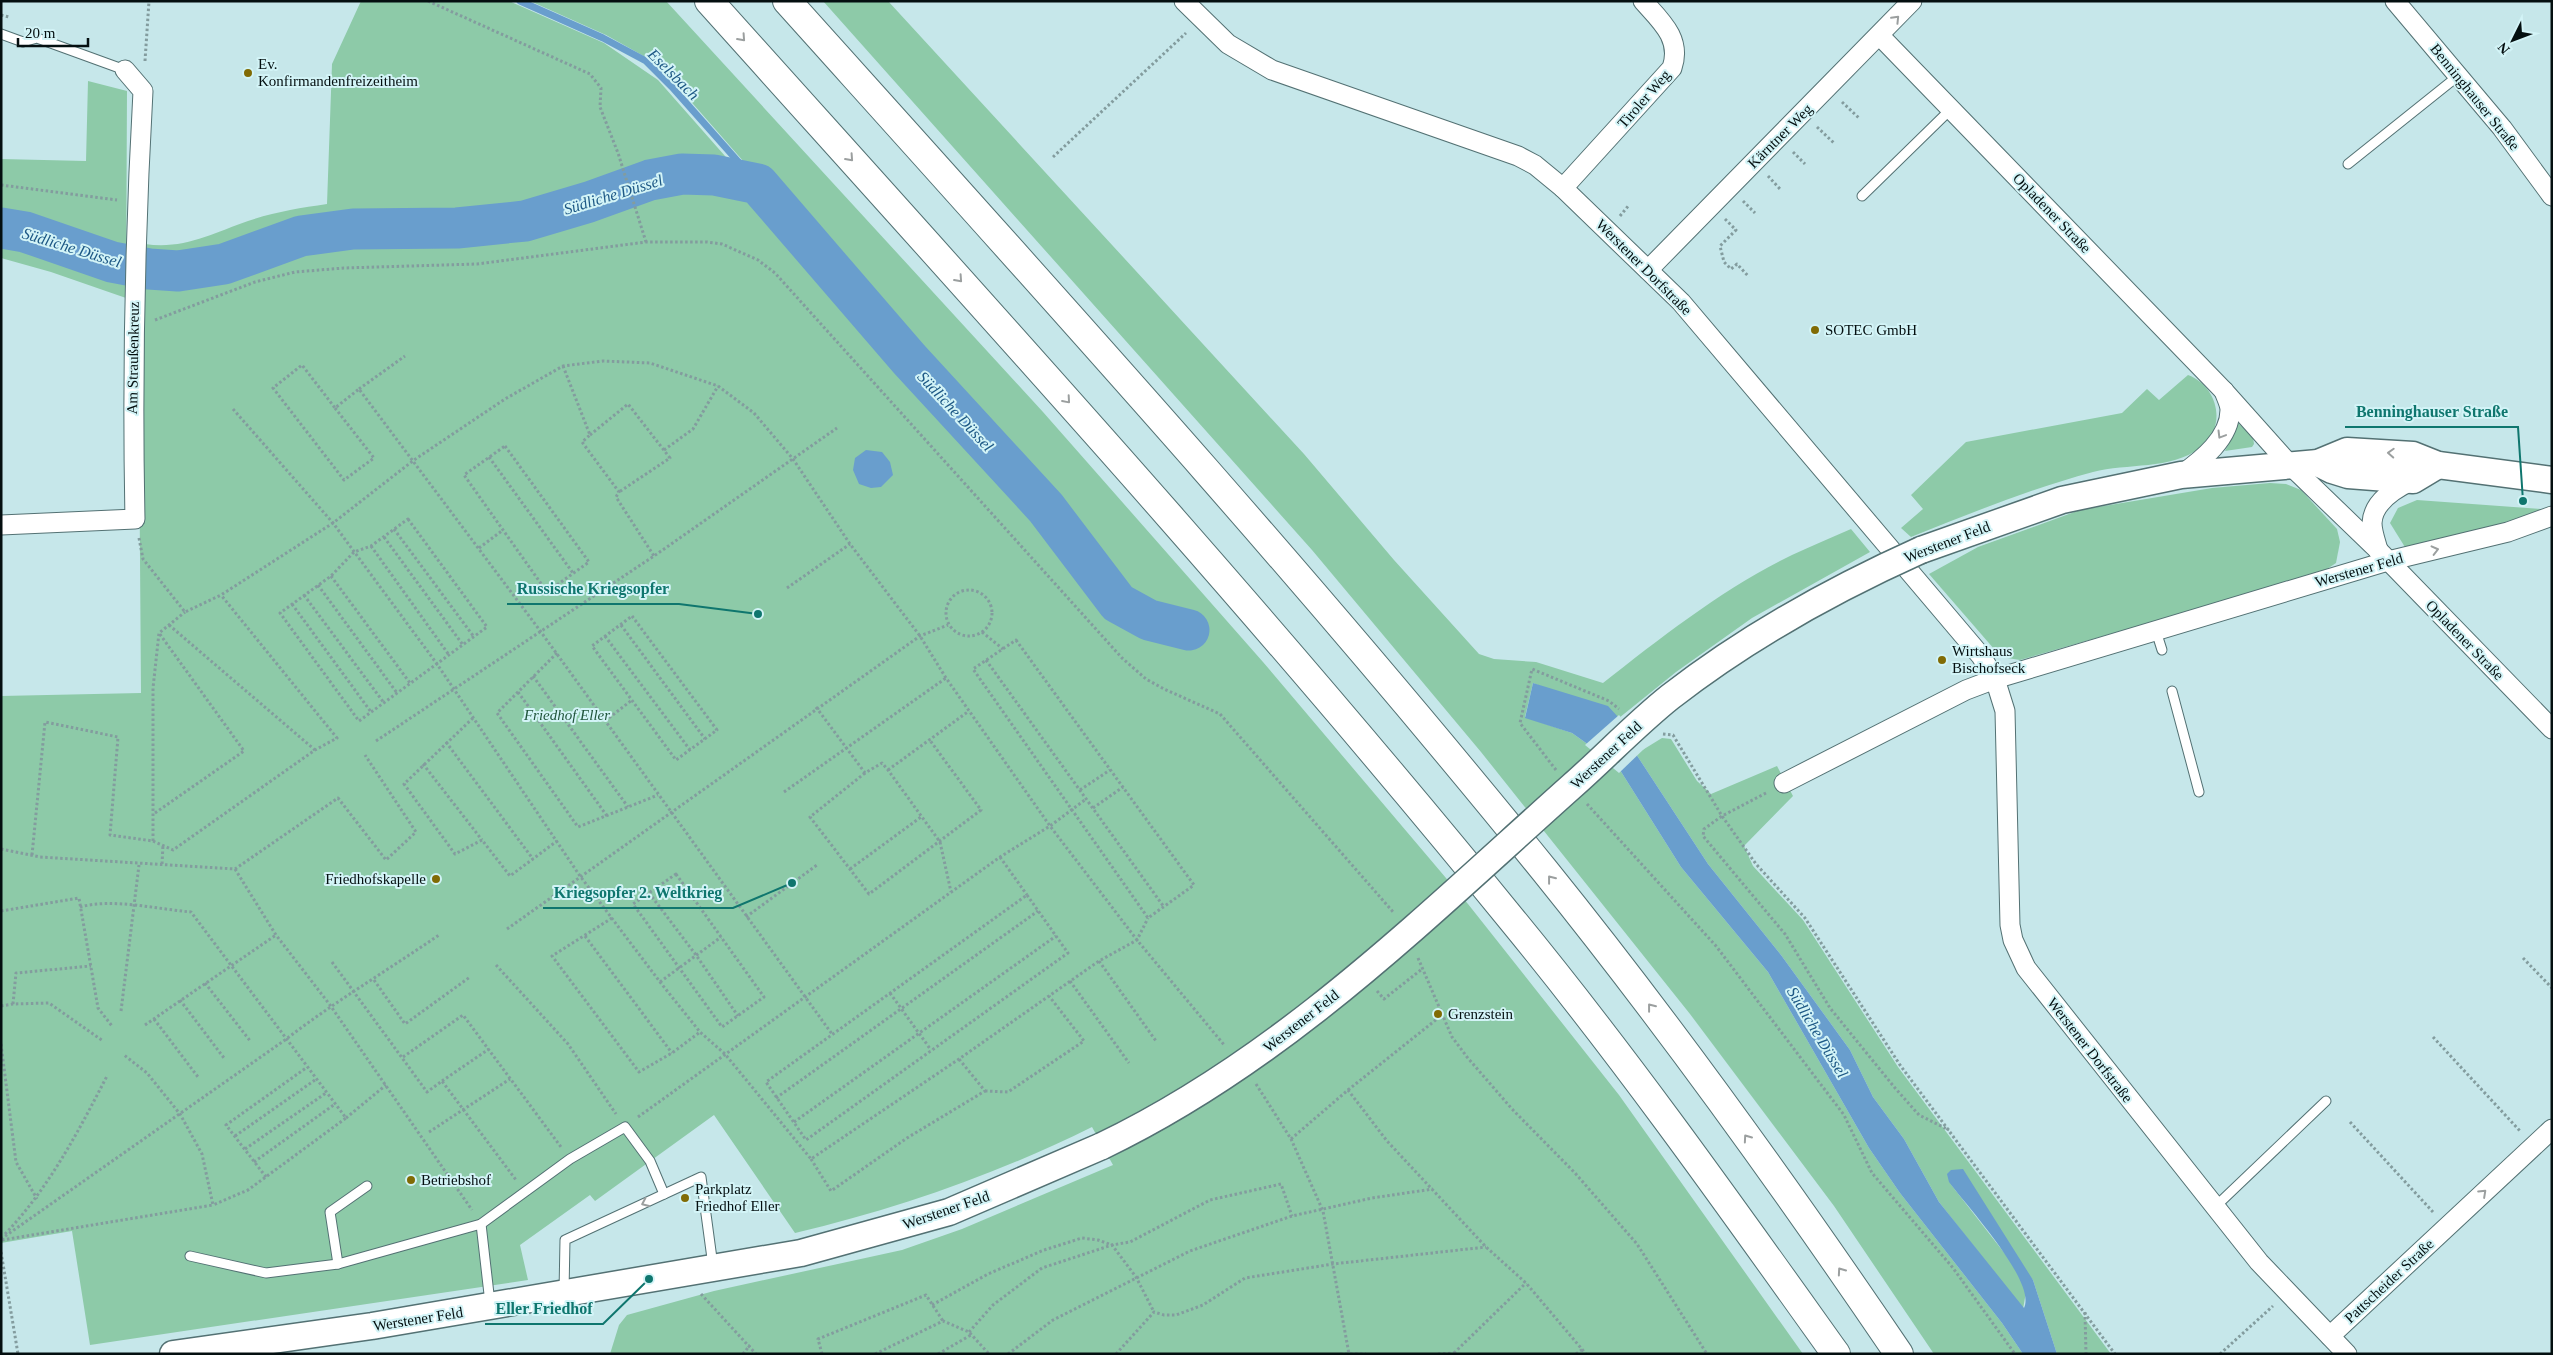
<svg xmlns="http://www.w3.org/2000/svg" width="2553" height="1355" viewBox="0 0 2553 1355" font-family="Georgia,serif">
	<rect width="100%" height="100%" fill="#c6e7ea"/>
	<g fill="#8dcaa8">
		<path d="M 361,1 L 509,1 L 604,43 L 658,80 L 1046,520 L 1105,600 L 1121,616 L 1192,639 L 1192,628 L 1134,606 L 658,64 L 606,35 L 530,1 L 666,1 L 1043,412 L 1263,662 L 1468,904 L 1619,1095 L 1803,1354 L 610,1354 L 619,1325 L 627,1315 L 714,1291 L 902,1250 L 962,1229 L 1113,1165 L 1092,1127 C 997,1174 898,1209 795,1233 L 714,1115 L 595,1201 L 590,1195 L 520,1245 L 528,1280 L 90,1345 L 72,1231 L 1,1243 L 1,696 L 141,693 L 139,422 L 145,244 C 183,250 213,233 248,221 C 274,212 300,208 327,204 L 332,64 Z"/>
		<path d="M 823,1 L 888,1 L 1304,454 L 1394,560 L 1479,654 L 1494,659 L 1536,662 L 1603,683 C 1663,636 1724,588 1792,555 C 1811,546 1831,538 1851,529 L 1870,552 L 1752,618 L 1676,672 L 1619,718 L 1533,683 L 1525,717 L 1572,733 L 1603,755 L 1620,770 L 1681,867 L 1768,972 L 1869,1148 L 1900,1193 L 2002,1323 L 2023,1354 L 1934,1354 L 1834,1206 L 1690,1014 L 1481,752 L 1312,550 Z"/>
		<path d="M 88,81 L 127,91 L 126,298 L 51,272 L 1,258 L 1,159 L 86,161 Z"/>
		<path d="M 2188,375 C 2218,386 2228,427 2200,448 C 2171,470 2127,463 2093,472 C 2030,489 1971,513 1911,537 L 1901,528 L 1923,509 L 1911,495 L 1966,442 L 2122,413 L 2147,389 L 2159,400 Z"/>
		<path d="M 2237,422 L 2253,437 L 2254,444 L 2252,447 L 2225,451 L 2233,435 Z"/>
		<path d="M 2270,483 L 2286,484 L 2301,490 L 2337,529 L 2340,542 L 2336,563 L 2324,571 L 2284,584 L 2020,660 L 2001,657 L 1929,574 L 1978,547 L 2080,510 L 2212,488 Z"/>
		<path d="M 2417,500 L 2541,509 L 2543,513 L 2408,552 L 2390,523 L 2398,508 Z"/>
		<path d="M 1662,738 L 1671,739 L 1697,781 L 1711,794 L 1777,766 L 1793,796 L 1744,846 L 1753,866 L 1803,920 L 1898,1067 L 2111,1354 L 2057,1354 L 2033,1280 L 1949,1182 L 2016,1268 L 2026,1292 L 2023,1309 L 1939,1202 L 1904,1139 L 1873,1097 L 1850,1050 L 1781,955 L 1708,864 L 1636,754 Z"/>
	</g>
	<g fill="#699ecd">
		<path d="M 866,450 L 882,452 L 890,462 L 893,475 L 881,487 L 871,488 L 859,484 L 853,470 L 855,458 Z"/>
		<path d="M 1533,683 L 1608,706 L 1619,718 L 1636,754 L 1708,864 L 1781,955 L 1850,1050 L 1873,1097 L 1904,1139 L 1939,1202 L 2024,1308 C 2037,1282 1966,1205 1949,1182 L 1947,1174 L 1951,1170 L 1963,1169 L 2033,1280 L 2057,1354 L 2023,1354 L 2002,1323 L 1900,1193 L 1869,1148 L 1768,972 L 1681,867 L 1620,770 L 1603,755 L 1572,733 L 1525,718 Z"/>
	</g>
	<path fill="#c6e7ea" d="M 1619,715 L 1646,747 L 1619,773 L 1585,745 Z"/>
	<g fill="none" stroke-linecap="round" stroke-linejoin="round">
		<path stroke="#699ecd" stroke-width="7" d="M 520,1 L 603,38 L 646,61 L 672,87 L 758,184"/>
		<path stroke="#699ecd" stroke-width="41" d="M 1,228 L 25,232 L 112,262 L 149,269 L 178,271 L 224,264 L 301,236 L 353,229 L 457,228 L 525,221 L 589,202 L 650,180 L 682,174 L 714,175 L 758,184 L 909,359 L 1046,508 L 1118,603 L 1149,620 L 1189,630"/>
		<defs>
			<g id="lane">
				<path d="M 1,34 L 23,42 L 37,38 L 125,70"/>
				<path d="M 2348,164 L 2458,76"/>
				<path d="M 1862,196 L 1951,109"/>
				<path d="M 2156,631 L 2162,650"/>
				<path d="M 2172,691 L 2199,792"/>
				<path d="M 2215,1207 L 2326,1101"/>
				<path d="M 481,1224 L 490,1303"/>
				<path d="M 190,1256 L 266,1273 L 338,1264 L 481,1224 L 570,1159 L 625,1127 L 650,1161 L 664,1194"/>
				<path d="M 338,1264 L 330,1212 L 367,1186"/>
				<path d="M 564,1292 L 565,1240 L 701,1177 L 713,1266"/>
			</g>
			<g id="street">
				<path d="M 1184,1 L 1228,44 L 1272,70 L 1518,156 L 1535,165 L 1563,188 L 1681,302 L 1981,656 L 1995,679 L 2005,711 L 2010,925 L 2013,940 L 2026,968 L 2259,1262 L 2347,1354"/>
				<path d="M 2395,1 L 2502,128 L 2552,196"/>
				<path d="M 1880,36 L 2223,390 L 2290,465 L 2378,550 L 2552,729"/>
				<path d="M 1563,188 L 1672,68 C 1682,39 1661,21 1643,1"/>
				<path d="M 1648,270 L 1912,1"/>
				<path d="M 2181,475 C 2202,460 2230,438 2230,410 C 2230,404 2226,397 2224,391"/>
				<path d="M 1,525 L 135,519 C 132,376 135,234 143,91 L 125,70"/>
				<path d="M 2378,550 C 2376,542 2372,532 2372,523 C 2373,501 2396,488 2413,480"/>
				<path d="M 1784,783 L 1966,690 L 1995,679 L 2388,561 L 2508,532 L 2552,516"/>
				<path d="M 2330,1336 L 2552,1129"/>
			</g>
			<g id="secondary">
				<path d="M 2318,463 L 2332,470 L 2348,475 L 2413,480 L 2438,465"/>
				<path d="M 1921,550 L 2062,500 L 2181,475 L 2318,463 L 2347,451 L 2413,455 L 2438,465 L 2552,480"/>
				<path d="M 173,1354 L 372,1326 L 801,1253 L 949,1212 L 1102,1146"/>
			</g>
			<g id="highway">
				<path d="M 709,1 C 981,304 1256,605 1513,921 C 1627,1060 1731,1207 1836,1354"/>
				<path d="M 787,1 C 1044,287 1303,572 1545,871 C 1670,1026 1787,1189 1899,1354"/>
			</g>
		</defs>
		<use href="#lane" stroke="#537173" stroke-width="11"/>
		<use href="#street" stroke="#537173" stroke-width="21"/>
		<use href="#secondary" stroke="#537173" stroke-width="29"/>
		<use href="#highway" stroke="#537173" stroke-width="30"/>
		<g stroke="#839c9e" stroke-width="3" stroke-dasharray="2.5 2.5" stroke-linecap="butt">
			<path d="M 428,1 L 590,74 L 601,88 L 600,107 L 618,153 L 646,242"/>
			<path d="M 1,15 L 9,17"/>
			<path d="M 145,61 L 149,1"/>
			<path d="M 1842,102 L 1860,119"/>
			<path d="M 1817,127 L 1835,144"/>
			<path d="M 1793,152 L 1805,164"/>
			<path d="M 1053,157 L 1186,33"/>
			<path d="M 1768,176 L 1780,189"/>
			<path d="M 1,185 L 117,200"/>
			<path d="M 1743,201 L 1755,213"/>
			<path d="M 1620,216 L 1629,205"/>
			<path d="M 1725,219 L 1736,230 L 1720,246 L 1724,262 L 1731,269 L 1737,264 L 1749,277"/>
			<path d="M 155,320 L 255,282 L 295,272 L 344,268 L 477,264 L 646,242 L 707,242 L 722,244 L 758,260 L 775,273 L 1122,658 L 1146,679 L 1164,689 L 1220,714 L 1394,913"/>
			<path d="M 563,366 L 590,435 L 582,442 L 619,492 L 616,497 L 654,556"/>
			<path d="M 359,389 L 405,356"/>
			<path d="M 335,408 L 374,458 L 344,480 L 273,388 L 302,365 L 335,408 L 359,389 L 541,632 L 832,1034"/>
			<path d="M 233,409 L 333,523 L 437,664 L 580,876 L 660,982 L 700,1032 L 725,1054 L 811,1159 L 959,1059 L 1099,961 L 1137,940 L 1148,918"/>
			<path d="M 590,435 L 628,404 L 670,458 L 619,492"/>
			<path d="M 505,446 L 589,562 L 547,592 L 464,475 Z"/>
			<path d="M 664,450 L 693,429 L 718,386"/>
			<path d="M 489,457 L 573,573"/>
			<path d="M 408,519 L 487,627 L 359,721 L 280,613 L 331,576 L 354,552 L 371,546 Z"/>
			<path d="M 394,529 L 474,637"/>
			<path d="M 384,537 L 463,645"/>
			<path d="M 139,538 L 143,559 L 185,612 L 221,595 L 333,523 L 414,460 L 505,399 L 563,366 L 603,361 L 650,363 L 718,386 L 754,413 L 793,459 L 850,544 L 920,636 L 946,678 L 1050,826 L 1137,940 L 1225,1046"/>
			<path d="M 371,546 L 449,655"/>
			<path d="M 479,548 L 503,530"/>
			<path d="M 331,576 L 410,683"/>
			<path d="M 318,585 L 397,693"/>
			<path d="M 787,588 L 850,544"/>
			<circle cx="969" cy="613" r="23"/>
			<path d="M 304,595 L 384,703"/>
			<path d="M 292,604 L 371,712"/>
			<path d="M 632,616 L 717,730 L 676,760 L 592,646 Z"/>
			<path d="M 169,625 L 315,750"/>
			<path d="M 621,625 L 705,739"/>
			<path d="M 982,632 L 1003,649"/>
			<path d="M 605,636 L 690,750"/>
			<path d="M 1016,640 L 1194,885 L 1148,918 L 973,669 Z"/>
			<path d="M 557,653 L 497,713 L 578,827 L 658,795"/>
			<path d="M 986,660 L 1164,907"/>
			<path d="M 533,676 L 628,807"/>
			<path d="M 518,692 L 607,816"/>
			<path d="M 816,707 L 865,773 L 882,763 L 888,770 L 940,842 L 951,892"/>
			<path d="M 473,718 L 404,784 L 455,854 L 482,840 L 510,876 L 557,841"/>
			<path d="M 605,721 L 632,700"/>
			<path d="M 1663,734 L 1673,735 L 1722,816 L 1756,864 L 1805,918 L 1900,1065 L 2115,1354"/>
			<path d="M 376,741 L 654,556 L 837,428"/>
			<path d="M 446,742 L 533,859"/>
			<path d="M 423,764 L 482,840"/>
			<path d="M 888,770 L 969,711"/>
			<path d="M 1556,770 L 1520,723 L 1532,669 L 1609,701 L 1619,709"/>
			<path d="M 865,773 L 810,817 L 869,894 L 981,810 L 929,739"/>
			<path d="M 1080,790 L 1110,770"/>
			<path d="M 784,792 L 946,678"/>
			<path d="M 1766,793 L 1722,816 L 1704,829 L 1703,836 L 1785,934 L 1830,1008 L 1895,1088 L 1919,1115 L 1949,1130"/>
			<path d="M 1587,804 L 1716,946 L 1844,1115 L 1872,1173 L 1953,1268 L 2015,1354"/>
			<path d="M 1093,808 L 1123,787"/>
			<path d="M 155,813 L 244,751 L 159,633"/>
			<path d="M 153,841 L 173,850 L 315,750 L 337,738 L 221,595"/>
			<path d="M 1,849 L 40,857 L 235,869 L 338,798 L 386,860 L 416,832 L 365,755"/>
			<path d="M 32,855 L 45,722 L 118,737 L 110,835 L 153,841 L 153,688 L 159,633 L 185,612"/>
			<path d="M 1000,857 L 1027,895"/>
			<path d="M 162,864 L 163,845"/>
			<path d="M 235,869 L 276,935 L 330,1005 L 472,1210"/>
			<path d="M 850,869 L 921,817"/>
			<path d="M 676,874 L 764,997 L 722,1027 L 633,904 Z"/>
			<path d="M 649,893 L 696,955 L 738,1016"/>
			<path d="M 1027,895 L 1068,953 L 806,1140 L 766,1082 Z"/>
			<path d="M 80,907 C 113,898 156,909 191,912 L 346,1118 L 248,1190 L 213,1205"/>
			<path d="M 1,911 L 79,898 L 98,1008 L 112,1026"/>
			<path d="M 746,917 L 817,865"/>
			<path d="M 612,918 L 552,956 L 639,1072 L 672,1053 L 700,1032"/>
			<path d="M 507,929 L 920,636 L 948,625"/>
			<path d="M 585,936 L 672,1053"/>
			<path d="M 1418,958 L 1452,1037 L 1467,1057 L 1512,1109 L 1575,1173 L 1637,1244 L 1707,1354"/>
			<path d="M 2523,958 L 2552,988"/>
			<path d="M 1099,961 L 1156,1041"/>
			<path d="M 332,962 L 427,1092 L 442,1081 L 516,1180"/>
			<path d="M 496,965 L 568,1044 L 616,1114"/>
			<path d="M 374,980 L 405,1024 L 470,977"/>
			<path d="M 1070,981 L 1129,1063"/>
			<path d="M 660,982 L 721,937"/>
			<path d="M 205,983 L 251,1042"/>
			<path d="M 1377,991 L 1384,999 L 1422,969"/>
			<path d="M 890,993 L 931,1050"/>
			<path d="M 180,1000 L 224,1058"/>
			<path d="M 13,1004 L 16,973 L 91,966"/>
			<path d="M 1,1006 L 13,1004 L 49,1003 L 103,1041"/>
			<path d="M 121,1011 L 139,865"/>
			<path d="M 154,1019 L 198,1077"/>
			<path d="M 145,1025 L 276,935"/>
			<path d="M 2433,1037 L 2520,1131"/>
			<path d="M 1,1044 L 16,1162 L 37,1199"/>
			<path d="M 403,1057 L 463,1015 L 561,1147"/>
			<path d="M 442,1081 L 489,1049"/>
			<path d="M 1256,1084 L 1291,1139 L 1323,1211 L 1349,1354"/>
			<path d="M 1348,1090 L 1442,1015"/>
			<path d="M 985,1091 L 1008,1092 L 1084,1041 L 1049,996"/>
			<path d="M 776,1098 L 1038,911"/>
			<path d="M 638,1117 L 1000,857 L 1050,826 L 1086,799"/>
			<path d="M 346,1118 L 386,1085"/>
			<path d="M 794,1122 L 1056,936"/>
			<path d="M 2350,1122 L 2433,1212"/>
			<path d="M 429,1132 L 510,1079"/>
			<path d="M 235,1136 L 315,1080"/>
			<path d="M 1291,1139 L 1348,1090 L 1387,1141 L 1486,1247 L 1526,1283 L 1586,1354"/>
			<path d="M 245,1149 L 326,1093"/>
			<path d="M 811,1159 L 831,1191 L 907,1138 L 985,1091 L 959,1059"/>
			<path d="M 254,1162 L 335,1104"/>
			<path d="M 266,1177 L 226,1125 L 306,1068"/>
			<path d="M 5,1234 C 49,1188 78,1132 107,1076"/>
			<path d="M 1,1239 L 285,1040 C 334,1002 388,970 439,935"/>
			<path d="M 2,1240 L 213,1205 L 202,1154 L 180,1114 L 147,1073 L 124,1055"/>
			<path d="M 1,1252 L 18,1354"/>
			<path d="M 701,1294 L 756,1354"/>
			<path d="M 932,1305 L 988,1274 L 1044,1250 L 1082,1238 L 1098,1240 L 1112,1245 L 1136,1277 L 1154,1312"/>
			<path d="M 2085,1312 L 2086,1354"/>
			<path d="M 969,1332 L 993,1305 L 1042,1268 L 1112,1245 L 1130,1242 L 1210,1200 L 1281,1184 L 1292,1216"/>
			<path d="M 1454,1353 L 1526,1283"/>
			<path d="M 743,1354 L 750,1345"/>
			<path d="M 822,1354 L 818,1339 L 926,1295 L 943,1321"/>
			<path d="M 875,1354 L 943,1321 L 969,1332 L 989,1354"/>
			<path d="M 938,1354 L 971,1335"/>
			<path d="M 1008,1354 L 1053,1320 L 1190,1251 L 1292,1216 L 1372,1198 L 1433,1189"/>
			<path d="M 1116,1354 L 1154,1312 L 1164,1315 L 1176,1315 L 1203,1305 L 1245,1278 L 1333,1264 L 1486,1247"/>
			<path d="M 1340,1354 L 1366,1354"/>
			<path d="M 1438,1354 L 1454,1353"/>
			<path d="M 1576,1354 L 1583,1349"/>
			<path d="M 2220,1354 L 2273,1306"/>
		</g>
		<use href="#lane" stroke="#fff" stroke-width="9"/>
		<use href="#street" stroke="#fff" stroke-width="19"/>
		<use href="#secondary" stroke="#fff" stroke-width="26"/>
		<use href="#highway" stroke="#fff" stroke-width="28"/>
		<defs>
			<path id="secondary-bridge" d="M 1102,1146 C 1283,1059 1424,918 1572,786 C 1605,757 1635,725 1670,697 C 1747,637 1832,590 1921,550"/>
		</defs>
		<use href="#secondary-bridge" stroke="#537173" stroke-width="29" stroke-linecap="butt"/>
		<use href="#secondary-bridge" stroke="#fff" stroke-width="26"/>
	</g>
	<defs><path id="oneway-chevron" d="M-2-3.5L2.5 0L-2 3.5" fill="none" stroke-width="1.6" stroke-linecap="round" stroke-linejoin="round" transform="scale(1.25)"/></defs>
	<g stroke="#9b9f9f">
		<use href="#oneway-chevron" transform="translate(1896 19) rotate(-46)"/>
		<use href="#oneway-chevron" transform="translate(742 38) rotate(48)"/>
		<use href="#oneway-chevron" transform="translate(850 158) rotate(48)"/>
		<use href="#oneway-chevron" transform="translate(959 279) rotate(48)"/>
		<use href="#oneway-chevron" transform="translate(1067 400) rotate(49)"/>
		<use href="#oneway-chevron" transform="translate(2221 435) rotate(121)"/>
		<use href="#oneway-chevron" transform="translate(2391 453) rotate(-177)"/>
		<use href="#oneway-chevron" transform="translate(2435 550) rotate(-14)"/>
		<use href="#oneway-chevron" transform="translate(1551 879) rotate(-128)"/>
		<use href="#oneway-chevron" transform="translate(1651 1007) rotate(-128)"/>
		<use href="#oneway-chevron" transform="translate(1747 1138) rotate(-125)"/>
		<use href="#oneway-chevron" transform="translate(2483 1193) rotate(-43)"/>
		<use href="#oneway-chevron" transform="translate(645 1203) rotate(155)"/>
		<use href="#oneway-chevron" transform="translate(1841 1271) rotate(-125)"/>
	</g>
	<g fill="#816b05" stroke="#d3f4f7" stroke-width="2">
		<circle cx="248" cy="73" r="5"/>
		<circle cx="1815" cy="330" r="5"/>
		<circle cx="1942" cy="660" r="5"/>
		<circle cx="436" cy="879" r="5"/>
		<circle cx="1438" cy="1014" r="5"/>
		<circle cx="411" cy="1180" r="5"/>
		<circle cx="685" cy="1198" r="5"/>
	</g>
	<g text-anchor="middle" stroke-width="4" stroke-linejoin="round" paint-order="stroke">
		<g font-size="15" fill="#040f10" stroke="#d3f4f7" text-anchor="start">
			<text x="258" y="69">Ev.<tspan x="258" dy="17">Konfirmandenfreizeitheim</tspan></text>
			<text x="1825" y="335">SOTEC GmbH</text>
			<text x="1952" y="656">Wirtshaus<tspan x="1952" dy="17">Bischofseck</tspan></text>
			<text x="426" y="884" text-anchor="end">Friedhofskapelle</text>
			<text x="1448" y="1019">Grenzstein</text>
			<text x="421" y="1185">Betriebshof</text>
			<text x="695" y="1194">Parkplatz<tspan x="695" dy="17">Friedhof Eller</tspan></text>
		</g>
		<g font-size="15" fill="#040f10" stroke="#d3f4f7">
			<text transform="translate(2475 97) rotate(51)" y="5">Benninghauser Straße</text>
			<text transform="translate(1644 99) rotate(-49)" y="5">Tiroler Weg</text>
			<text transform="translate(1780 136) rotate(-45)" y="5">Kärntner Weg</text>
			<text transform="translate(2052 213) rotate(46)" y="5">Opladener Straße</text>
			<text transform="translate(1644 267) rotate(45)" y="5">Werstener Dorfstraße</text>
			<text transform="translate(133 358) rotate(-89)" y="5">Am Straußenkreuz</text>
			<text transform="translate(1947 542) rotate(-21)" y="5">Werstener Feld</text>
			<text transform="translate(2359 570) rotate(-16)" y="5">Werstener Feld</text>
			<text transform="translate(2465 640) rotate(46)" y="5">Opladener Straße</text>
			<text transform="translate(1606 755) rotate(-43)" y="5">Werstener Feld</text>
			<text transform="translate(1301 1021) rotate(-38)" y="5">Werstener Feld</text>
			<text transform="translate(2090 1050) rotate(52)" y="5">Werstener Dorfstraße</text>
			<text transform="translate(946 1210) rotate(-19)" y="5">Werstener Feld</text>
			<text transform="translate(2389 1281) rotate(-43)" y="5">Pattscheider Straße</text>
			<text transform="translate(418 1319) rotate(-9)" y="5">Werstener Feld</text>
		</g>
		<g font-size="15" font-style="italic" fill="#20553b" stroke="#d3f4f7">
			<text x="567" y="720">Friedhof Eller</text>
		</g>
		<g font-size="16" font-style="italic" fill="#1d5885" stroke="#d3f4f7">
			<text transform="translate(674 74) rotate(45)" y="6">Eselsbach</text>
			<text transform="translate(613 194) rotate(-17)" y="6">Südliche Düssel</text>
			<text transform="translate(72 247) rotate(17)" y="6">Südliche Düssel</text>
			<text transform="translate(956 411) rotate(47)" y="6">Südliche Düssel</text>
			<text transform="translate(1818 1032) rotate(59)" y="6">Südliche Düssel</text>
		</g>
	</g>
	<path fill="none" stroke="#0f766e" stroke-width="2" d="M2523 501L2518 427H2345M758 614L679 604H507M792 883L733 908H543M649 1279L603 1324H485"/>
	<g fill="#0f766e" stroke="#d3f4f7" stroke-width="2">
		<circle cx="2523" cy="501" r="5"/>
		<circle cx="758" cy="614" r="5"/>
		<circle cx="792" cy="883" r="5"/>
		<circle cx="649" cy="1279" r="5"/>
	</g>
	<g font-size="16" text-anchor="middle" font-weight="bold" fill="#0f766e" stroke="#d3f4f7" stroke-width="4" stroke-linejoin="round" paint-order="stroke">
		<text x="2432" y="417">Benninghauser Straße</text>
		<text x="593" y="594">Russische Kriegsopfer</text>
		<text x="638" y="898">Kriegsopfer 2. Weltkrieg</text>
		<text x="544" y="1314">Eller Friedhof</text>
	</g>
	<rect width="2553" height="1355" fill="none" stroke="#040f10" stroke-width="5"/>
	<g transform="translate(2513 40) rotate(228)" stroke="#d3f4f7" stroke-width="4" paint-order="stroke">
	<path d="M0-4L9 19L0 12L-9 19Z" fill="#040f10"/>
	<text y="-8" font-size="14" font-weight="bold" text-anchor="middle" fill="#040f10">N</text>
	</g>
	<path d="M18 38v8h70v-8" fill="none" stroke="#040f10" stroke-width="2.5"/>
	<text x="25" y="38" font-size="15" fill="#040f10" stroke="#d3f4f7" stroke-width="4" paint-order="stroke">20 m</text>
</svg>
